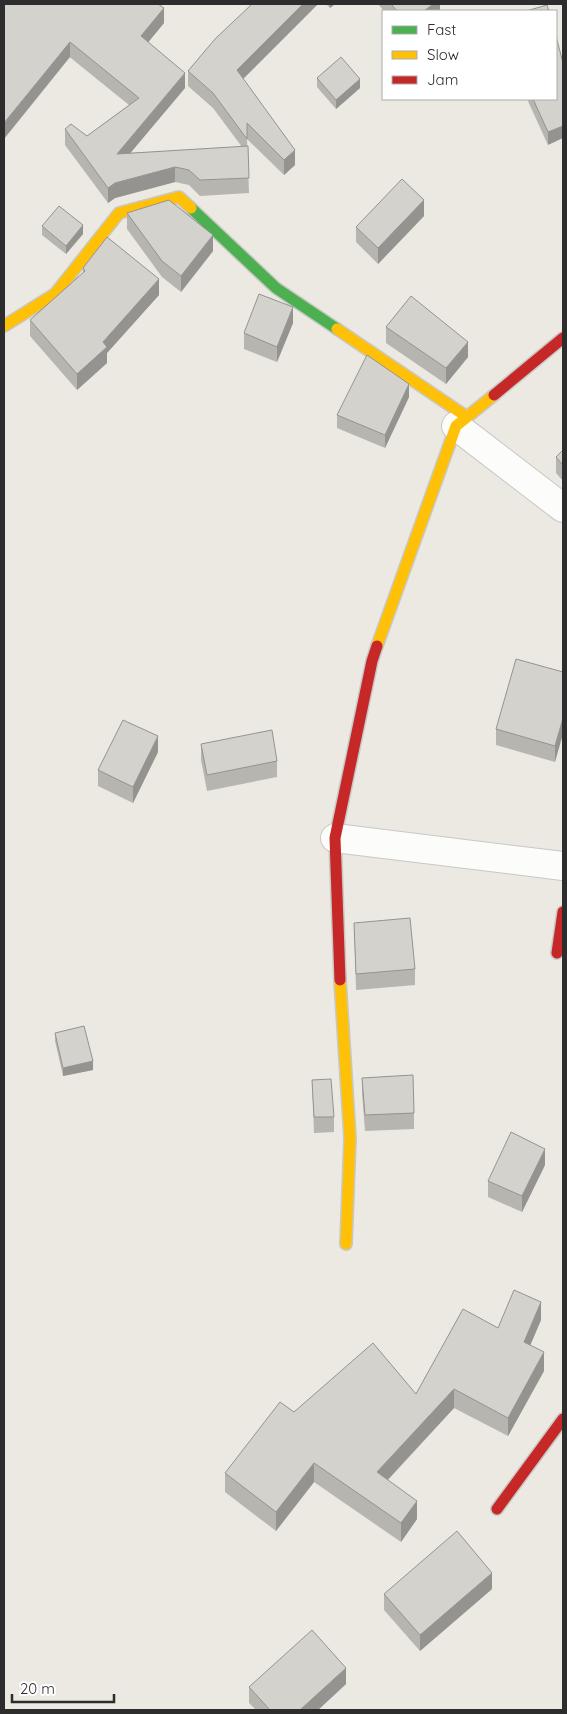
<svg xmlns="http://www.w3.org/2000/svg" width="567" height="1714" viewBox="0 0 567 1714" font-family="Quicksand,sans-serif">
	<rect width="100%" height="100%" fill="#ebe9e2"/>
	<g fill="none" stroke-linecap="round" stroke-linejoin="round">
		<defs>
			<g id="street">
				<path d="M 456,426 L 563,508"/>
				<path d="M 335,838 L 563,866"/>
			</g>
			<path id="fast" d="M 191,208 L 276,288 L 337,329"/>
			<g id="slow">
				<path d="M 4,326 L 55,294 L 119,213 L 179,197 L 191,208"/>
				<path d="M 337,329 L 467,417"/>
				<path d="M 377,646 L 456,426 L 494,395"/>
				<path d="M 340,980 L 350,1138 L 346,1244"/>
			</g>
			<g id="jam">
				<path d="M 494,395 L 563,338"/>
				<path d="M 557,953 L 563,912"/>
				<path d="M 340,980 L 335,838 L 372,661 L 377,646"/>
				<path d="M 497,1509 L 563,1419"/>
			</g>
		</defs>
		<use href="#street" stroke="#c8c8c7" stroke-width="30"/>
		<use href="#fast" stroke="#c8c8c7" stroke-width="14"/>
		<use href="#slow" stroke="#c8c8c7" stroke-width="14"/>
		<use href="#jam" stroke="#c8c8c7" stroke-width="14"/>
		<use href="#street" stroke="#fcfcfb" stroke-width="28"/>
		<use href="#fast" stroke="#4caf50" stroke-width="11"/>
		<use href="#slow" stroke="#ffc107" stroke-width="11"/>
		<use href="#jam" stroke="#c62828" stroke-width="11"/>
	</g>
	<g fill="#b6b5b0">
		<path d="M 4,4 L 164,23 L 148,42 L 185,88 L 130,153 L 242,147 L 213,108 L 188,86 L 188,71 L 252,4 L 318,4 L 243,79 L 295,165 L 284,175 L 247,139 L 249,193 L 200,196 L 189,185 L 175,182 L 115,198 L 108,203 L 65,145 L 65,129 L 87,136 L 129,105 Z"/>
		<path d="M 326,4 L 335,4 L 330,8 Z"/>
		<path d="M 378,4 L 440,4 L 440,11 L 384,11 Z"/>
		<path d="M 317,78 L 360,88 L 336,109 L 317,87 Z"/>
		<path d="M 527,99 L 556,99 L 548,145 Z"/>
		<path d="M 127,213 L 213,251 L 181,292 L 162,277 L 127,229 Z"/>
		<path d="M 424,216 L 378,264 L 356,242 L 356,227 Z"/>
		<path d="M 42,226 L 83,234 L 66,254 L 42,235 Z"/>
		<path d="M 83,268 L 159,295 L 107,353 L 107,363 L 77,390 L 30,336 L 30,320 L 83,273 Z"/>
		<path d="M 293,323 L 277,362 L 244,349 L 244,333 Z"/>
		<path d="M 386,327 L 468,357 L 446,384 L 386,343 Z"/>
		<path d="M 409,397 L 385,448 L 337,428 L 337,415 Z"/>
		<path d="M 563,450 L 563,481 L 556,473 L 556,457 Z"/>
		<path d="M 563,672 L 555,762 L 496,745 L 496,729 Z"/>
		<path d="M 201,744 L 277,761 L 277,777 L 207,791 L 201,760 Z"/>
		<path d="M 158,752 L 133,803 L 98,786 L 98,770 Z"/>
		<path d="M 354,923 L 415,969 L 415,985 L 356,990 Z"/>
		<path d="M 55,1033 L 93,1070 L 63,1076 L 55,1041 Z"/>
		<path d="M 362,1078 L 414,1113 L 414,1129 L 365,1131 L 362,1093 Z"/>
		<path d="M 312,1080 L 334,1117 L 334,1132 L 314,1133 Z"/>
		<path d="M 545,1165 L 522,1212 L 488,1197 L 488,1181 Z"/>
		<path d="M 541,1320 L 530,1345 L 544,1371 L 508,1436 L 454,1408 L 388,1480 L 417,1519 L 401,1542 L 314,1482 L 276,1531 L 225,1492 L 225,1473 L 294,1412 L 416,1394 L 498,1328 Z"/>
		<path d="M 492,1589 L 420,1651 L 384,1610 L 384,1594 Z"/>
		<path d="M 346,1684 L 318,1710 L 256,1710 L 249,1703 L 249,1687 Z"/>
	</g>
	<g fill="#949390">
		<path d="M 303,4 L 318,4 L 237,85 L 237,70 Z"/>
		<path d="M 330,4 L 335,4 L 330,8 Z"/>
		<path d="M 433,4 L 440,4 L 440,11 L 424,11 Z"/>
		<path d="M 164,8 L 164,23 L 141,51 L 141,36 Z"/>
		<path d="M 70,42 L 70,57 L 4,139 L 4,123 Z"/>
		<path d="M 185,73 L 185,88 L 117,169 L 117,154 Z"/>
		<path d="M 360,79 L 360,88 L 336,109 L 336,100 Z"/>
		<path d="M 563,126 L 563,138 L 548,145 L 548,132 Z"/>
		<path d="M 295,150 L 295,165 L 284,175 L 284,160 Z"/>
		<path d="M 175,167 L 175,182 L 115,198 L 108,203 L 108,188 L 115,183 Z"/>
		<path d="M 424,200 L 424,216 L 378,264 L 378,248 Z"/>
		<path d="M 83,225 L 83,234 L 66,254 L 66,246 Z"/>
		<path d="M 213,235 L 213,251 L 181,292 L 181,276 Z"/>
		<path d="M 159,279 L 159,295 L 107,353 L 107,363 L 77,390 L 77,374 L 103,342 Z"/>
		<path d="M 293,307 L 293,323 L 277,362 L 277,347 Z"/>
		<path d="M 468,342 L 468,357 L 446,384 L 446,368 Z"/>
		<path d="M 409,384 L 409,397 L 385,448 L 385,435 Z"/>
		<path d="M 563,718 L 563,734 L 555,762 L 555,746 Z"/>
		<path d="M 158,736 L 158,752 L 133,803 L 133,787 Z"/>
		<path d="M 93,1061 L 93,1070 L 63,1076 L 63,1068 Z"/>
		<path d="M 545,1149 L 545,1165 L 522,1212 L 522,1196 Z"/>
		<path d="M 541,1302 L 541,1320 L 524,1360 L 524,1342 Z"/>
		<path d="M 544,1352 L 544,1371 L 508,1436 L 508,1418 Z"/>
		<path d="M 454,1389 L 454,1408 L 377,1491 L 377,1472 Z"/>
		<path d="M 314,1463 L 314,1482 L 276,1531 L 276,1512 Z"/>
		<path d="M 417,1501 L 417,1519 L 401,1542 L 401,1523 Z"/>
		<path d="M 492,1573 L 492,1589 L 420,1651 L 420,1635 Z"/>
		<path d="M 346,1668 L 346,1684 L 318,1710 L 300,1710 Z"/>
	</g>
	<g fill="#d4d2cd" stroke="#949390">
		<path d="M 4,4 L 158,4 L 164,8 L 141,36 L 185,73 L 117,154 L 248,146 L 249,178 L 200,180 L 189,170 L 175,167 L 115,183 L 108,188 L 65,129 L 71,124 L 87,136 L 139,98 L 70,42 L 4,123 Z"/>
		<path d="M 252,4 L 303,4 L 237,70 L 295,150 L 284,160 L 247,123 L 247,139 L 213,93 L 188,71 L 215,39 Z"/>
		<path d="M 391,4 L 433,4 L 424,11 L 397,11 Z"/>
		<path d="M 547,5 L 549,11 L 526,11 Z"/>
		<path d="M 556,36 L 563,63 L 563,126 L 548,132 L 533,99 L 556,99 Z"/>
		<path d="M 341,57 L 360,79 L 336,100 L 317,78 Z"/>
		<path d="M 402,179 L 424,200 L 378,248 L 356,227 Z"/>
		<path d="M 169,200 L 213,235 L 181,276 L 162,261 L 127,213 Z"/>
		<path d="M 59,206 L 83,225 L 66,246 L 42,226 Z"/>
		<path d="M 107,237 L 159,279 L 103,342 L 107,347 L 77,374 L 30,320 L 85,271 L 83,268 Z"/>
		<path d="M 259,294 L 293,307 L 277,347 L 244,333 Z"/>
		<path d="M 411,296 L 468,342 L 446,368 L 386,327 Z"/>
		<path d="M 367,355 L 409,384 L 385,435 L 337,415 Z"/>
		<path d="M 563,450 L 563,465 L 556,457 Z"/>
		<path d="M 516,659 L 563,672 L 563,718 L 555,746 L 496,729 Z"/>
		<path d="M 123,720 L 158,736 L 133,787 L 98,770 Z"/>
		<path d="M 272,730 L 277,761 L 207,775 L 201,744 Z"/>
		<path d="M 410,918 L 415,969 L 356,974 L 354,923 Z"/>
		<path d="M 84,1026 L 93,1061 L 63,1068 L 55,1033 Z"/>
		<path d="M 413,1075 L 414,1113 L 365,1115 L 362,1078 Z"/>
		<path d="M 331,1079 L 334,1117 L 314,1117 L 312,1080 Z"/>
		<path d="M 511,1132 L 545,1149 L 522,1196 L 488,1181 Z"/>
		<path d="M 514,1290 L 541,1302 L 524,1342 L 544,1352 L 508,1418 L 454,1389 L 377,1472 L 417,1501 L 401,1523 L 314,1463 L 276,1512 L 225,1473 L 280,1402 L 294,1412 L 373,1343 L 416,1394 L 463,1309 L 498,1328 Z"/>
		<path d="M 457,1531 L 492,1573 L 420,1635 L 384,1594 Z"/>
		<path d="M 312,1630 L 346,1668 L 300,1710 L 270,1710 L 249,1687 Z"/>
	</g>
	<rect width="567" height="1714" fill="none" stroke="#2d2d2d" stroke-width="10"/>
	<rect x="382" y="10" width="175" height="90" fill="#ffffff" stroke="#ababab"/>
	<rect x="392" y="26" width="25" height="8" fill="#4caf50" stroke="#ababab"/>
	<text x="427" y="35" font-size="15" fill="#2d2d2d">Fast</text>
	<rect x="392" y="51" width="25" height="8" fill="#ffc107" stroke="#ababab"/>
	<text x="427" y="60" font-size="15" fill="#2d2d2d">Slow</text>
	<rect x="392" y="76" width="25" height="8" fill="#c62828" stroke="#ababab"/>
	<text x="427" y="85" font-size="15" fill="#2d2d2d">Jam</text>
	<path d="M12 1694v8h102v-8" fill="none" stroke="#2d2d2d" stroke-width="2.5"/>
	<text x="20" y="1694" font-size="15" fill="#2d2d2d" stroke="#ffffff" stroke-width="4" paint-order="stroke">20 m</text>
</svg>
